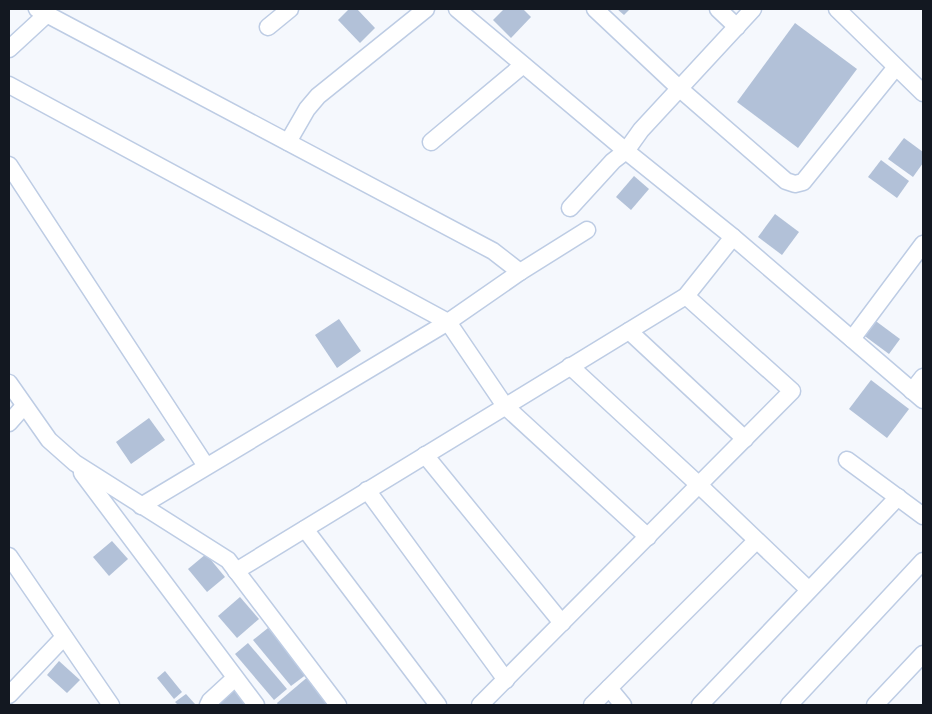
<svg xmlns="http://www.w3.org/2000/svg" width="932" height="714" viewBox="0 0 932 714" font-family="'Archivo Narrow',sans-serif">
	<rect width="100%" height="100%" fill="#f5f8fd"/>
	<g fill="#b2c1d8">
		<path d="M 349,9 L 357,9 L 375,28 L 360,43 L 338,20 Z"/>
		<path d="M 504,9 L 523,9 L 531,17 L 511,38 L 493,20 Z"/>
		<path d="M 617,9 L 630,9 L 624,15 Z"/>
		<path d="M 795,23 L 857,69 L 798,148 L 737,102 Z"/>
		<path d="M 904,138 L 923,152 L 923,163 L 913,177 L 888,159 Z"/>
		<path d="M 881,160 L 909,181 L 897,198 L 868,177 Z"/>
		<path d="M 634,176 L 649,189 L 631,210 L 616,197 Z"/>
		<path d="M 775,214 L 799,232 L 782,255 L 758,237 Z"/>
		<path d="M 339,319 L 361,351 L 337,368 L 315,335 Z"/>
		<path d="M 873,319 L 900,339 L 889,354 L 862,334 Z"/>
		<path d="M 871,380 L 909,409 L 887,438 L 849,409 Z"/>
		<path d="M 149,418 L 165,440 L 131,464 L 116,442 Z"/>
		<path d="M 112,541 L 128,559 L 109,576 L 93,557 Z"/>
		<path d="M 206,554 L 225,577 L 207,592 L 188,569 Z"/>
		<path d="M 240,597 L 259,619 L 237,638 L 218,616 Z"/>
		<path d="M 268,628 L 307,674 L 291,686 L 253,640 Z"/>
		<path d="M 248,643 L 287,689 L 274,700 L 235,654 Z"/>
		<path d="M 59,661 L 80,680 L 67,693 L 47,675 Z"/>
		<path d="M 165,671 L 182,692 L 174,699 L 157,678 Z"/>
		<path d="M 310,675 L 336,705 L 278,705 L 277,703 Z"/>
		<path d="M 231,684 L 249,705 L 220,705 L 214,699 Z"/>
		<path d="M 186,694 L 195,704 L 178,705 L 175,702 Z"/>
	</g>
	<g fill="none" stroke-linecap="round" stroke-linejoin="round">
		<defs>
			<g id="minor">
				<path d="M 37,9 L 493,251 L 520,272 L 448,322 L 141,506"/>
				<path d="M 457,9 L 626,151 L 613,161 L 570,208"/>
				<path d="M 595,9 L 680,89 L 786,181 L 795,184 L 803,182 L 896,67"/>
				<path d="M 718,9 L 737,27"/>
				<path d="M 753,9 L 641,130 L 626,151 L 733,237 L 923,400"/>
				<path d="M 837,9 L 923,93"/>
				<path d="M 268,27 L 290,9"/>
				<path d="M 9,49 L 47,14"/>
				<path d="M 9,85 L 448,322 L 505,406 L 648,537"/>
				<path d="M 288,142 L 307,109 L 318,96 L 426,9"/>
				<path d="M 431,142 L 523,65"/>
				<path d="M 9,165 L 206,466"/>
				<path d="M 520,272 L 587,230"/>
				<path d="M 629,331 L 745,439"/>
				<path d="M 852,339 L 923,244"/>
				<path d="M 570,366 L 699,485 L 809,590"/>
				<path d="M 9,383 L 49,440 L 75,463 L 228,560 L 338,705"/>
				<path d="M 912,391 L 923,377"/>
				<path d="M 9,423 L 24,406"/>
				<path d="M 425,455 L 562,623"/>
				<path d="M 847,460 L 923,516"/>
				<path d="M 82,473 L 256,705"/>
				<path d="M 367,490 L 506,680"/>
				<path d="M 305,529 L 438,705"/>
				<path d="M 9,556 L 111,705"/>
				<path d="M 236,571 L 686,296 L 733,237"/>
				<path d="M 609,688 L 623,705"/>
				<path d="M 9,695 L 64,637"/>
				<path d="M 208,705 L 210,701 L 235,678"/>
				<path d="M 480,705 L 792,391 L 686,296"/>
				<path d="M 592,705 L 756,541"/>
				<path d="M 700,705 L 898,497"/>
				<path d="M 789,705 L 923,561"/>
				<path d="M 875,705 L 923,654"/>
			</g>
		</defs>
		<use href="#minor" stroke="#bdcce4" stroke-width="19"/>
		<use href="#minor" stroke="#fff" stroke-width="16"/>
	</g>
	<rect width="932" height="714" fill="none" stroke="#131821" stroke-width="20"/>
</svg>
